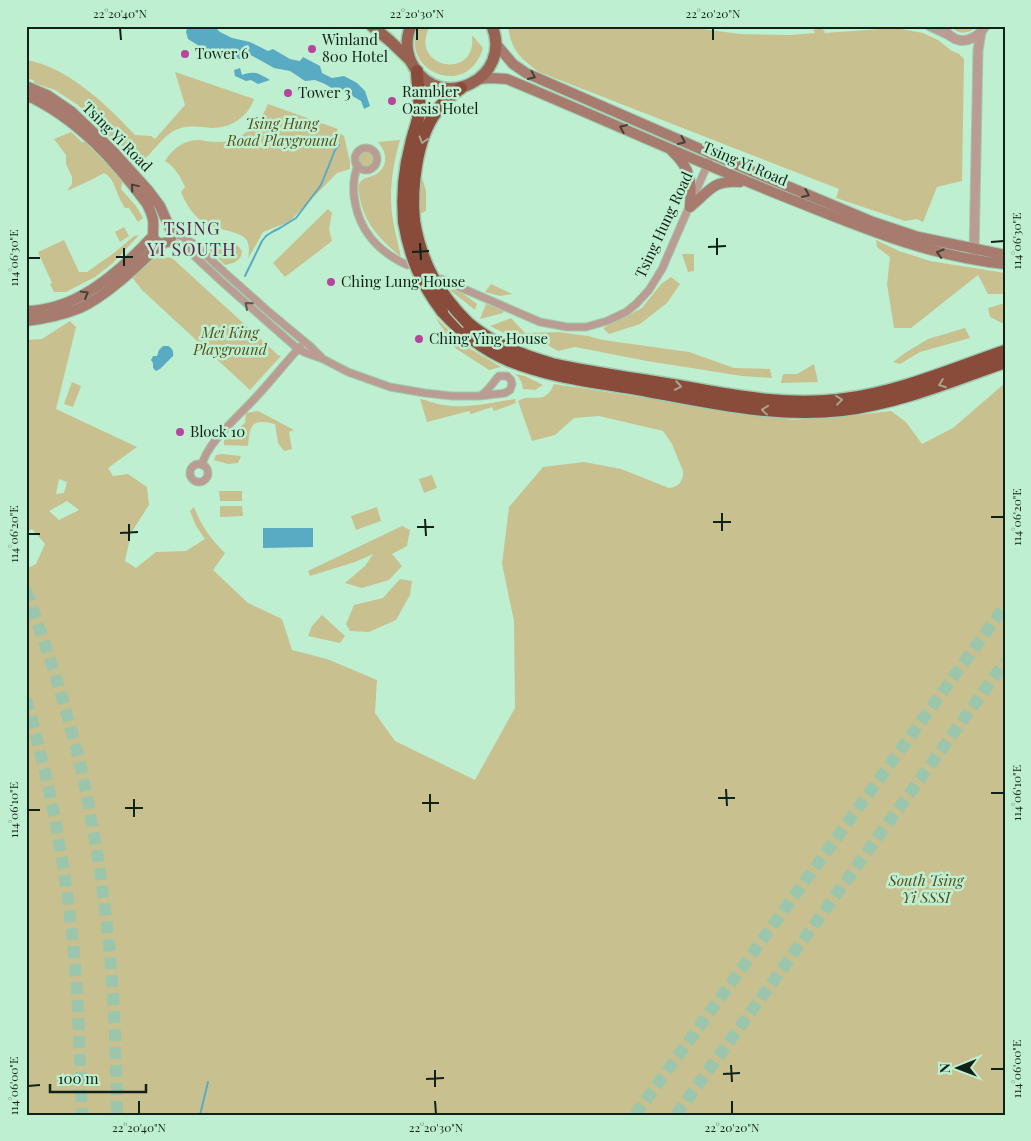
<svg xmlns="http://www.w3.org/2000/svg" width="1031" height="1141" viewBox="0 0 1031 1141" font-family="'Playfair Display',serif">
	<rect width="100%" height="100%" fill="#beefd1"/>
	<g fill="#c9c08f" fill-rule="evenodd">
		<path d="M 419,26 L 430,26 C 407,68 478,82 472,35 L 483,48 C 467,102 397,69 419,26 Z"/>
		<path d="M 508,26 L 680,26 L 740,34 L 789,35 L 815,33 L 813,30 L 822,28 L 825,32 L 824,33 L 896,28 L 923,33 L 938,40 L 952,51 L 959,54 L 964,59 L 962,181 L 937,187 L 923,222 L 917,219 L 905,221 L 836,198 L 839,189 L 539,72 C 520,58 511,50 508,26 Z"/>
		<path d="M 950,26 L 977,26 C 968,35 958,35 950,26 Z"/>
		<path d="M 26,60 C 67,66 108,106 135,135 L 151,136 L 155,139 L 185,105 L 175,72 L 254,99 C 248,117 231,128 212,128 C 200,127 190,125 178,129 C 162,135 154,153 140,162 L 131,159 L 78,105 L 55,90 L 34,83 L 34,81 L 30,79 L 29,80 L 26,79 Z"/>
		<path d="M 268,104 L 338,129 L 337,131 L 344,136 L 350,162 L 350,169 L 337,173 L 289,222 L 263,232 L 248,259 C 252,237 244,235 225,230 C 216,228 207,224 199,219 C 191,212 185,202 181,192 L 185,187 C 180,176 175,167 165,161 C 173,148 184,140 199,140 C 206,141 212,142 219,142 C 232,142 247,134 256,124 C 261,119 265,111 268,104 Z"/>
		<path d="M 71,132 L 82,142 L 85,142 L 123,180 L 121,189 L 136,206 L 143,218 L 138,222 L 129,208 L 125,208 C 123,204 120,201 119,197 C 115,188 113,177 104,173 L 91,180 L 67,191 L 72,184 L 72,177 L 66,164 L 66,155 L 54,139 Z"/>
		<path d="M 400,140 C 393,164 389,189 392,214 C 394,229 398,243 401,257 C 382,241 365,225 360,199 C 359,194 357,188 359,184 C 362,178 367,178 372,176 C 382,173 388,162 384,152 C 383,148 380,145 378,142 Z"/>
		<circle cx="367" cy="159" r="8"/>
		<path d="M 420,171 L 426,191 L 426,211 L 417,215 Z"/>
		<path d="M 328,209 L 332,213 L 329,229 L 332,241 L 285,277 L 273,263 Z"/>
		<path d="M 124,227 L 129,236 L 120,242 L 115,232 Z"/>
		<path d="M 139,235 L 113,263 L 95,277 L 66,292 L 54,292 L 50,284 L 52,283 L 38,252 L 64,240 L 79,272 L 87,272 L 114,253 L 134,236 Z"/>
		<path d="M 876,240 L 899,251 L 930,261 L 1005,273 L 1005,294 L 988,294 L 978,275 L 911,328 L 894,328 L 887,284 L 890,257 L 877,247 Z"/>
		<path d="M 215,241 C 228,240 234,239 242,251 C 241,261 235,263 225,265 L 207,248 Z"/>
		<path d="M 160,250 L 165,257 L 172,258 L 278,355 L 281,356 L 250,390 L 142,290 L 131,276 Z"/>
		<path d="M 682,254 L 694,254 L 694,271 L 688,272 Z"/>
		<path d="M 671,277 L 680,284 L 667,303 L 640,324 L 609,334 L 603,328 L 642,308 L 661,284 Z"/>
		<path d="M 491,284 L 512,294 L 500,296 L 485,292 Z"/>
		<path d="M 446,286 L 457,289 L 477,304 L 475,310 L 451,291 Z"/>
		<path d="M 1005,303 L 1005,322 L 1002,323 L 990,317 L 988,308 Z"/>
		<path d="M 486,304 L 504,310 L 503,313 L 480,319 Z"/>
		<path d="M 435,317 L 464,345 L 501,367 L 489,370 L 455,348 C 452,344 451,341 448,337 C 444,330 439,324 435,317 Z"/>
		<path d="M 511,318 L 525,333 L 559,332 L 588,336 L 603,340 L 689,352 L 734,368 L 770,369 L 772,378 L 742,376 L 647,361 L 575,347 L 558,351 L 544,343 L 532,347 L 490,326 Z"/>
		<path d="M 70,321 L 76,327 L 56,409 L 137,447 L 108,468 L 113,476 L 128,474 L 147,487 L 149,505 L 131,533 L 125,561 L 136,568 L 156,552 L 186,551 L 205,539 L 196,526 L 190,511 L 194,507 C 201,525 211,540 225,553 L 213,570 L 248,603 L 282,619 L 292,650 L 327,659 L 377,680 L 375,713 L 395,741 L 475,780 L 515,708 L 514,621 L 502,564 L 509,507 L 543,467 L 584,462 L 621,469 L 669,488 C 679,487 684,480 683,471 L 672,444 L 663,431 L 599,416 L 574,418 L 555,435 L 532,441 L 518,401 C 532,392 545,407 554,384 L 793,420 L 839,417 L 891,411 L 906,422 L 922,444 L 953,428 L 1005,383 L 1005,1115 L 26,1115 L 26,569 L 36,564 L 45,544 L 32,529 L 26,532 L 26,340 L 42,339 ZM 59,479 L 67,482 L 64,493 L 56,494 ZM 67,501 L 79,510 L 59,520 L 49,511 Z"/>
		<path d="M 965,328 L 970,338 L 920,352 L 900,364 L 893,362 L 905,353 L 928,339 Z"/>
		<path d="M 814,364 L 818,382 L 781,383 L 783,374 L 797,374 Z"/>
		<path d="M 515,374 L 525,376 L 543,385 L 535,390 L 523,389 C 522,382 520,378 515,374 Z"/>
		<path d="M 72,382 L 81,386 L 73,407 L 64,404 Z"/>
		<path d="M 420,399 C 428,400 435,404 443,405 C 467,409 491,403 515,399 L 516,403 L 494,411 L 492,407 L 471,414 L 469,411 L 427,422 Z"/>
		<path d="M 258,411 L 294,430 L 289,432 L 292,449 L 284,451 L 278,443 L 275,424 C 251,418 250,425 248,446 L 224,445 L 224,440 L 245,423 L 246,413 Z"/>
		<path d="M 222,454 L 241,456 L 238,463 L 228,464 L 214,460 L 216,455 Z"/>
		<path d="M 432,475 L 437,488 L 424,493 L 419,479 Z"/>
		<path d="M 219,491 L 242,491 L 242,501 L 220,501 Z"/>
		<path d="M 220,506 L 242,506 L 243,516 L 220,517 Z"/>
		<path d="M 377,507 L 381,521 L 356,530 L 351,516 Z"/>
		<path d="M 402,526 L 410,530 L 407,546 L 392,554 L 402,566 L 389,580 L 362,588 L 345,583 L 365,566 L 373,554 L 355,562 L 310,576 L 308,571 Z"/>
		<path d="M 400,579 L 412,581 L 410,595 L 396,620 L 369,632 L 350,631 L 346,624 L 354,605 L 383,598 Z"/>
		<path d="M 322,615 L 345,636 L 340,643 L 308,636 L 312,626 Z"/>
	</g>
	<g fill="#58abc2">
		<path d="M 188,26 L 214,26 L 220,32 L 232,38 L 250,42 L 268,51 L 273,49 L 290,59 L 300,61 L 303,57 L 320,66 L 322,73 L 332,78 L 344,76 L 357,83 L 365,91 L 370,106 L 364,109 L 361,101 L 342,90 L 333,89 L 325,84 L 315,80 L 305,81 L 290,71 L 274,68 L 249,54 L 245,58 L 238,59 L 226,51 L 204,49 L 188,39 L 186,32 Z"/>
		<path d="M 240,68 L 242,75 C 255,70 259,74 270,80 L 258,84 L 251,80 L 246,81 L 235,76 L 234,70 Z"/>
		<path d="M 163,346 L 168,346 C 172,348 174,351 173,356 L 160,369 L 156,371 L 153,368 L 153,363 L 151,360 L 153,356 L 157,356 L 159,350 Z"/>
		<path d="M 263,528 L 313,528 L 313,547 L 263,548 Z"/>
	</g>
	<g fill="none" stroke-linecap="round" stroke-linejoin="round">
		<g stroke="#58abc2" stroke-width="2">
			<path d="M 245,276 L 262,241 L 266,236 L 272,232 L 280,228 L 296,218 L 321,185 L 335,150 L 339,145"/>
			<path d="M 200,1115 L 208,1082"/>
		</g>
		<g stroke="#9bc6ac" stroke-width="12" stroke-dasharray="12 6" stroke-linecap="butt">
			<path d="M 26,590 C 49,655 71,719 85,787 C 97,846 106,907 111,967 C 115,1016 116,1065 117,1115"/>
			<path d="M 26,699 C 52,789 69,884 76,978 C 79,1024 80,1069 82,1115"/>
			<path d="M 635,1115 L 1005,606"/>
			<path d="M 676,1115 L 1005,662"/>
		</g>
		<defs>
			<g id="minor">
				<circle cx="366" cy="159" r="11"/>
				<path d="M 358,165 C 354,175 353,186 354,196 C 358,230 377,251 407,265"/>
				<path d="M 172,234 L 181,236 L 194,244 L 223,271 L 269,312 L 311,347 L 321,357"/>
				<path d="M 167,243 L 176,244 L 188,250 L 221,281 L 298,349 L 306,353 L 323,359 L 348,372 L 390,387 L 425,393 L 452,396 L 480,396 L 505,393 L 510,390 L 512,384 L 511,380 L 507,376 L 499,376 C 492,383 489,391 480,396"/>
				<path d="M 441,279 L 540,322 L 567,327 L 586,327 L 607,321 L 626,312 L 636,304 L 649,290 L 662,269 L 709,161"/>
				<circle cx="199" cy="473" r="9"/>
				<path d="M 202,465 C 207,442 241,414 257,396 C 272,380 285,363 300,347"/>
			</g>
			<g id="tertiary">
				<path d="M 930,26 L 947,34"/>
				<path d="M 942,26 C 952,43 967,45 981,32"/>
				<path d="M 974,255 L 978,50 L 981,32 L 985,26"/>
			</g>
			<g id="secondary">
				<path d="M 496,44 L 513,64 L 526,73 L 744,168 L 873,222 L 918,237 L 1005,255"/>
				<path d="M 479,79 L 491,78 L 507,79 C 606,120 703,165 803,204 C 868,230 934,257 1005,264"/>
				<path d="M 26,86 L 47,95 L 72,112 L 112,150 L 148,190 L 160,206 L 172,233 L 171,238 L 169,241 L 162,244 C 148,240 155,231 153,220 C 152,214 150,210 147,204 C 115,161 77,118 26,95"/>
				<path d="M 672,151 C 691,169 692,181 690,207"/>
				<path d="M 690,207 C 710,191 712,180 740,182"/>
				<path d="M 26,311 C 37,311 47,309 57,306 C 92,296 128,263 153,236"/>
				<path d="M 26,321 C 44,319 63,315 80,308 C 106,296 133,270 154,250 L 162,244"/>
			</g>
			<g id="primary">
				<path d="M 372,26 L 389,40 L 410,60"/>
				<path d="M 411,26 C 405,39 406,55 414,67 C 442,113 513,78 492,26"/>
			</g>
			<g id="motorway">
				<path d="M 414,221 C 411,187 416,139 436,112 C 442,102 452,95 461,88"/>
				<path d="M 404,222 C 402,196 404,170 411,144 C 413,134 417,125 419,114 C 421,100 417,86 417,71"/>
				<path d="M 442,311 C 461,332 482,349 508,360 C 549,377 594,382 637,389 C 704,401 773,418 842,410 C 899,403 952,381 1005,362"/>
				<path d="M 468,323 C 493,344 521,355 552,364 C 594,373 637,379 679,386 C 734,396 789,407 845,399 C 900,392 952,369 1005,351"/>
			</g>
		</defs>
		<use href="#minor" stroke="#9fcab0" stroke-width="9"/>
		<use href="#tertiary" stroke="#9fcab0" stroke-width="11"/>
		<use href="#secondary" stroke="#9fcab0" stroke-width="12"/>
		<use href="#primary" stroke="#9fcab0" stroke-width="14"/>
		<use href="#motorway" stroke="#9fcab0" stroke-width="15"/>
		<use href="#minor" stroke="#bb9c93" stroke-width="7"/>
		<use href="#tertiary" stroke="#bb9c93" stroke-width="9"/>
		<use href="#secondary" stroke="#a77b6d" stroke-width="10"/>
		<use href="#primary" stroke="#976251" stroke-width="11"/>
		<use href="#motorway" stroke="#894c3a" stroke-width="12"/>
		<defs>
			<g id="motorway-bridge">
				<path d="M 414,221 C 421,263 438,293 468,323"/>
				<path d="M 404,222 C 410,257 421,283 442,311"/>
			</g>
		</defs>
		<use href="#motorway-bridge" stroke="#9fcab0" stroke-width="15" stroke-linecap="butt"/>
		<use href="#motorway-bridge" stroke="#894c3a" stroke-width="12"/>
	</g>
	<defs><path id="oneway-chevron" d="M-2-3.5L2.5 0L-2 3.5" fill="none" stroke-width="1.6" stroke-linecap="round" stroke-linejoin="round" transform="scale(1.25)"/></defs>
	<g stroke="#454136">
		<use href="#oneway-chevron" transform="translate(532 76) rotate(25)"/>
		<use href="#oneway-chevron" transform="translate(623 128) rotate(-157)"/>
		<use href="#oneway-chevron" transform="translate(682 141) rotate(24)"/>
		<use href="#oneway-chevron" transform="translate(134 187) rotate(-130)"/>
		<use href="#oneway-chevron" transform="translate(806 194) rotate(23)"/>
		<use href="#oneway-chevron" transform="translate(940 253) rotate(-163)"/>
		<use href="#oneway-chevron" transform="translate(85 294) rotate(-30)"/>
	</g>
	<g stroke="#a6a68d">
		<use href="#oneway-chevron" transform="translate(423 140) rotate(107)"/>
		<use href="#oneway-chevron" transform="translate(942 384) rotate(160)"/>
		<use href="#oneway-chevron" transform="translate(678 386) rotate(10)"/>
		<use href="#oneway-chevron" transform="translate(839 400) rotate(-6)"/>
		<use href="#oneway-chevron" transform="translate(765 410) rotate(-174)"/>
	</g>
	<use stroke="#5d594f" href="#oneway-chevron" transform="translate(248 305) rotate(-139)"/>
	<path fill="none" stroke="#102218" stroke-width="2" d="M 120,28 L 121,40M 417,28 L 417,40M 713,28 L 713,40M 717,238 L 717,255M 991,242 L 1004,241M 420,243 L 421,260M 708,247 L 726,246M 124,248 L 124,266M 412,252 L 429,251M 116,257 L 133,257M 28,258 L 40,258M 722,513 L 722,531M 991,517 L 1004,517M 425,519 L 426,536M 713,522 L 731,522M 129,524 L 129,541M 417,527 L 434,527M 120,533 L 138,532M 28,534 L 40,534M 726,789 L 727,806M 991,793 L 1004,793M 430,794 L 430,812M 718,798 L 735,798M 134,799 L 134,817M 422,803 L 439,803M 125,808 L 143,808M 28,810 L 40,810M 731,1065 L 732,1082M 991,1069 L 1004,1069M 435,1070 L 435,1087M 723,1074 L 740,1073M 426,1079 L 444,1078M 28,1086 L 40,1085M 139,1101 L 139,1114M 435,1101 L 436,1114M 732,1101 L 732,1114"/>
	<g fill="#b8449d" stroke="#beefd1" stroke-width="2">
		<circle cx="312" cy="49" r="5"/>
		<circle cx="185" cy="54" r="5"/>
		<circle cx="288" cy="93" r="5"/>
		<circle cx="392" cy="101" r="5"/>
		<circle cx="331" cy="282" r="5"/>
		<circle cx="419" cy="339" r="5"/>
		<circle cx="180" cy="432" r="5"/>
	</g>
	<g text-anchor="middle" stroke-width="5" stroke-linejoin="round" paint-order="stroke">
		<g font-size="15" fill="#102218" stroke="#beefd1" text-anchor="start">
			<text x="322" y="45">Winland<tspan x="322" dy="17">800 Hotel</tspan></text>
			<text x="195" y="59">Tower 6</text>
			<text x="402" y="97">Rambler<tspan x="402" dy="17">Oasis Hotel</tspan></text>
			<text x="298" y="98">Tower 3</text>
			<text x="341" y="287">Ching Lung House</text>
			<text x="429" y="344">Ching Ying House</text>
			<text x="190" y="437">Block 10</text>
		</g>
		<g font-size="15" font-style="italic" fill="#584e1c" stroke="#beefd1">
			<text x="282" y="129">Tsing Hung<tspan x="282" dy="17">Road Playground</tspan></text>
			<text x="230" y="338">Mei King<tspan x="230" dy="17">Playground</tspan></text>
			<text x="926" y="886">South Tsing<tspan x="926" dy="17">Yi SSSI</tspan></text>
		</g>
		<g font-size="15" fill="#102218" stroke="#beefd1">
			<text transform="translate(117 137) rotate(45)" y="5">Tsing Yi Road</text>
			<text transform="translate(745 164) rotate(23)" y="5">Tsing Yi Road</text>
			<text transform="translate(664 225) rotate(-65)" y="5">Tsing Hung Road</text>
		</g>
		<g font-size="18" letter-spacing="1" fill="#5c234e" stroke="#beefd1">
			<text x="192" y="235">TSING<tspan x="192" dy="21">YI SOUTH</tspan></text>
		</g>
	</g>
	<rect width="1031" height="1141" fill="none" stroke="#beefd1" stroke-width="55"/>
	<g transform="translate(958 1068) rotate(269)" stroke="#beefd1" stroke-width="4" paint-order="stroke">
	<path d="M0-4L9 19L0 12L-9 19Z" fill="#102218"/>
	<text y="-8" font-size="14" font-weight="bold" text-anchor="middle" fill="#102218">N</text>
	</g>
	<path d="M50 1084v8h96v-8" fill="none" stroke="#102218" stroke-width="2.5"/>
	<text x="58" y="1084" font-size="15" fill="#102218" stroke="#beefd1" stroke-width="4" paint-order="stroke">100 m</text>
	<rect x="28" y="28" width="976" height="1086" fill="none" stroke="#102218" stroke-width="2"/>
	<g font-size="12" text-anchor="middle" fill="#102218">
		<text x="120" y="18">22°20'40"N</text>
		<text x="417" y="18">22°20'30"N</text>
		<text x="713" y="18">22°20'20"N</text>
		<text transform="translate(1017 241) rotate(-90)" y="4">114°06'30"E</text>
		<text transform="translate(14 258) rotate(-90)" y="4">114°06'30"E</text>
		<text transform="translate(1017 517) rotate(-90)" y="4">114°06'20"E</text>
		<text transform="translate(14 534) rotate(-90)" y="4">114°06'20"E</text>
		<text transform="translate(1017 793) rotate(-90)" y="4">114°06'10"E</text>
		<text transform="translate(14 810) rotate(-90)" y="4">114°06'10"E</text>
		<text transform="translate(1017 1069) rotate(-90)" y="4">114°06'00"E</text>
		<text transform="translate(14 1086) rotate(-90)" y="4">114°06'00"E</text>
		<text x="139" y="1132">22°20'40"N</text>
		<text x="436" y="1132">22°20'30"N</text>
		<text x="732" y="1132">22°20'20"N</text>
	</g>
</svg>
